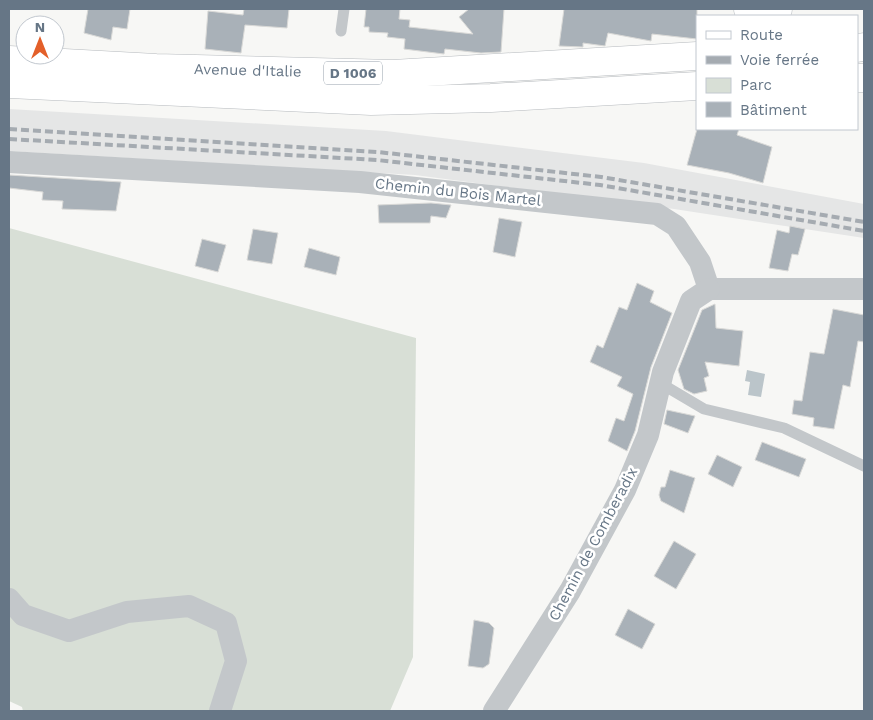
<svg xmlns="http://www.w3.org/2000/svg" width="873" height="720" viewBox="0 0 873 720" font-family="'Work Sans',sans-serif">
	<rect width="100%" height="100%" fill="#f7f7f5"/>
	<path fill="#e5e6e6" d="M 9,109 L 386,131 L 644,163 L 864,204 L 864,238 L 674,209 L 415,175 L 9,151 Z"/>
	<path fill="#d8dfd6" d="M 9,228 L 416,338 L 413,657 L 390,711 L 23,711 L 22,707 L 9,701 Z"/>
	<path fill="#bbc5ca" d="M 747,370 L 765,374 L 761,397 L 748,395 L 750,382 L 745,381 Z"/>
	<g fill="#a9b1b8" stroke="#d9d9d7">
		<path d="M 88,9 L 130,9 L 127,29 L 113,27 L 111,40 L 84,33 Z"/>
		<path d="M 244,9 L 289,9 L 287,28 L 245,25 L 241,53 L 205,49 L 208,11 L 243,15 Z"/>
		<path d="M 366,9 L 400,9 L 399,19 L 410,20 L 409,27 L 473,34 L 459,17 L 469,9 L 504,9 L 501,52 L 481,53 L 445,49 L 444,54 L 404,49 L 405,39 L 387,37 L 388,33 L 369,32 L 369,27 L 364,27 Z"/>
		<path d="M 564,9 L 697,9 L 697,39 L 652,34 L 651,41 L 608,33 L 605,46 L 583,43 L 583,47 L 559,46 Z"/>
		<path d="M 697,129 L 739,129 L 737,135 L 772,147 L 763,183 L 729,173 L 687,165 Z"/>
		<path d="M 9,175 L 121,182 L 116,211 L 62,209 L 63,201 L 42,200 L 43,192 L 9,188 Z"/>
		<path d="M 431,203 L 451,205 L 446,218 L 431,216 L 430,223 L 379,223 L 378,205 Z"/>
		<path d="M 499,218 L 522,222 L 515,257 L 493,252 Z"/>
		<path d="M 790,226 L 805,229 L 798,255 L 792,254 L 788,271 L 769,268 L 777,230 L 789,233 Z"/>
		<path d="M 253,229 L 278,233 L 272,264 L 247,260 Z"/>
		<path d="M 202,239 L 226,245 L 218,272 L 195,266 Z"/>
		<path d="M 309,248 L 340,257 L 336,275 L 304,267 Z"/>
		<path d="M 637,283 L 654,291 L 650,302 L 672,313 L 651,367 L 635,431 L 627,451 L 608,441 L 616,418 L 624,421 L 633,394 L 617,386 L 622,377 L 590,362 L 597,345 L 603,348 L 619,307 L 627,310 Z"/>
		<path d="M 715,304 L 716,328 L 743,331 L 739,366 L 705,362 L 709,376 L 704,378 L 707,391 L 694,394 L 684,389 L 678,370 L 702,310 Z"/>
		<path d="M 833,309 L 864,315 L 864,342 L 858,341 L 850,387 L 843,385 L 834,429 L 813,426 L 814,418 L 792,414 L 794,400 L 802,401 L 810,352 L 824,354 Z"/>
		<path d="M 667,410 L 695,416 L 688,433 L 664,424 Z"/>
		<path d="M 762,442 L 806,459 L 799,477 L 755,460 Z"/>
		<path d="M 717,455 L 742,467 L 733,487 L 708,474 Z"/>
		<path d="M 670,470 L 695,478 L 684,513 L 661,501 L 659,495 L 661,487 L 665,487 Z"/>
		<path d="M 674,541 L 696,554 L 676,589 L 654,576 Z"/>
		<path d="M 628,609 L 655,624 L 642,649 L 615,635 Z"/>
		<path d="M 474,620 L 489,623 L 494,628 L 489,664 L 483,668 L 468,666 Z"/>
	</g>
	<g fill="none" stroke-linecap="round" stroke-linejoin="round">
		<defs>
			<g id="primary">
				<path d="M 748,9 L 754,16"/>
				<path d="M 774,16 L 778,9"/>
				<path d="M 857,48 L 864,47"/>
				<path id="s1" d="M 9,60 L 156,68 L 393,74 L 697,56"/>
				<path d="M 857,78 L 864,78"/>
				<path d="M 9,84 L 371,101 L 491,98 L 697,86"/>
			</g>
		</defs>
		<use href="#primary" stroke="#b6babe" stroke-width="29"/>
		<g stroke="#c3c7ca" stroke-width="11">
			<path d="M 341,31 L 344,9"/>
			<path d="M 660,383 L 704,409 L 784,428 L 864,466"/>
		</g>
		<g stroke="#c3c7ca" stroke-width="22">
			<path d="M 9,162 L 360,182 L 657,214 L 676,226 L 700,262 L 709,289 L 864,289"/>
			<path d="M 9,599 L 23,615 L 69,631 L 127,612 L 189,606 L 226,623 L 236,661 L 220,711"/>
			<path d="M 494,711 L 570,591 L 625,490 L 648,435 L 663,372 L 691,301 L 709,289"/>
		</g>
		<use href="#primary" stroke="#fff" stroke-width="28"/>
		<g stroke="#a5abb1" stroke-width="4" stroke-dasharray="8 4" stroke-linecap="butt">
			<path d="M 9,129 L 378,152 L 601,177 L 864,222"/>
			<path d="M 9,139 L 377,160 L 600,185 L 864,231"/>
		</g>
	</g>
	<g text-anchor="middle" stroke-width="5" stroke-linejoin="round" paint-order="stroke">
		<rect fill="#fff" stroke="#949faa" stroke-width="1" x="324" y="61.5" width="58" height="23" rx="4"/>
		<g font-size="14" font-weight="bold" fill="#667686">
			<text x="353" y="78">D 1006</text>
		</g>
		<g font-size="15" fill="#667686" stroke="#fff">
			<text dy="5" stroke="none"><textPath href="#s1" startOffset="239">Avenue d'Italie</textPath></text>
			<text transform="translate(458 192) rotate(6)" y="5">Chemin du Bois Martel</text>
			<text transform="translate(593 544) rotate(-62)" y="5">Chemin de Comberadix</text>
		</g>
	</g>
	<rect width="873" height="720" fill="none" stroke="#667686" stroke-width="20"/>
	<rect x="696" y="15" width="162" height="115" fill="#ffffff" stroke="#c2c8cf"/>
	<rect x="706" y="31" width="25" height="8" fill="#ffffff" stroke="#c2c8cf"/>
	<text x="740" y="40" font-size="15" fill="#667686">Route</text>
	<rect x="706" y="56" width="25" height="8" fill="#a5abb1" stroke="#c2c8cf"/>
	<text x="740" y="65" font-size="15" fill="#667686">Voie ferrée</text>
	<rect x="706" y="78" width="25" height="15" fill="#d8dfd6" stroke="#c2c8cf"/>
	<text x="740" y="90" font-size="15" fill="#667686">Parc</text>
	<rect x="706" y="102" width="25" height="15" fill="#a9b1b8" stroke="#c2c8cf"/>
	<text x="740" y="115" font-size="15" fill="#667686">Bâtiment</text>
	<g transform="translate(40 40)"><circle r="24" fill="#ffffff" stroke="#c2c8cf"/>
	<path d="M0-4L9 19L0 12L-9 19Z" fill="#e35f29"/>
	<text y="-8" font-size="14" font-weight="bold" text-anchor="middle" fill="#667686">N</text>
	</g>
</svg>
